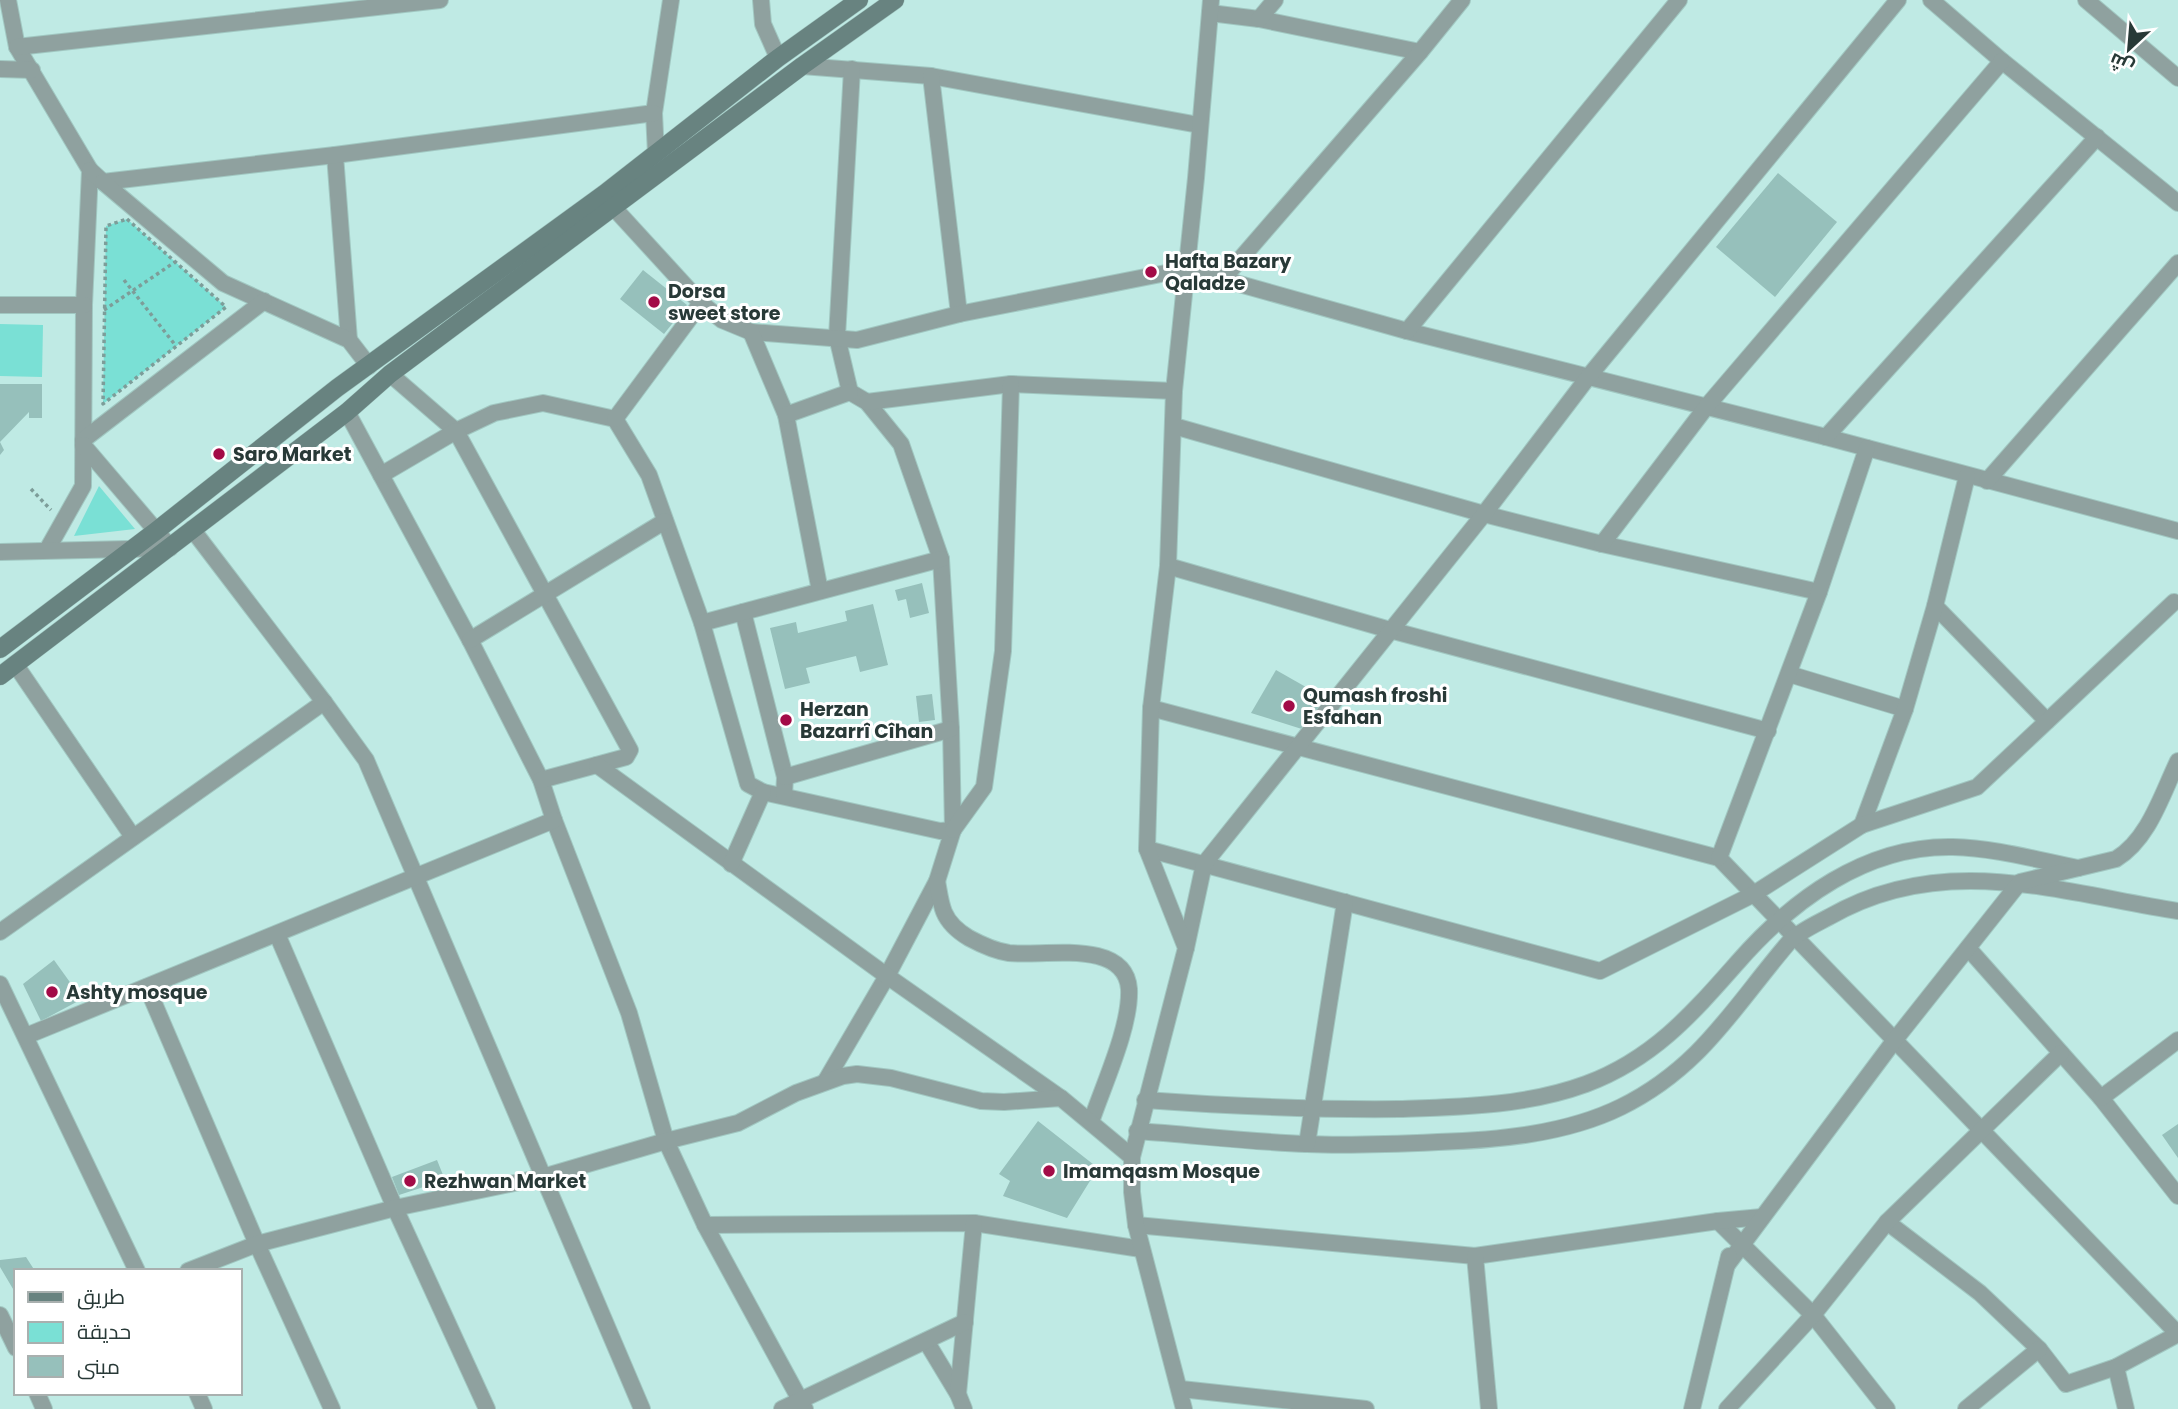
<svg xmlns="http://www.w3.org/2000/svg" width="2178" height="1409" viewBox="0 0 2178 1409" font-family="Poppins,Cairo,sans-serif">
	<rect width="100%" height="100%" fill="#bfeae4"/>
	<g fill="#7ae0d5">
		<path d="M 127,219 L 226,307 L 103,404 L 106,226 Z"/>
		<path d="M 0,324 L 43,325 L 42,377 L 0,376 Z"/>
		<path d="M 99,486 L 135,529 L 74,536 Z"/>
	</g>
	<g fill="#96c0bb">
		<path d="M 1778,173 L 1837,222 L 1775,297 L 1716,247 Z"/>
		<path d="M 643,270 L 687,305 L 664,334 L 620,299 Z"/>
		<path d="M 0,384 L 42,384 L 42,418 L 29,418 L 29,412 L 0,442 L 4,450 L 0,455 Z"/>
		<path d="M 922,583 L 929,613 L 910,618 L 906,599 L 898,601 L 895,590 Z"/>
		<path d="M 873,604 L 888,665 L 860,672 L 856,656 L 806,668 L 810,683 L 785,689 L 770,628 L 796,622 L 798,633 L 847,621 L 845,611 Z"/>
		<path d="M 1276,670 L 1327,699 L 1305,730 L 1251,713 Z"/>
		<path d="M 932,694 L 935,720 L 919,722 L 916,696 Z"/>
		<path d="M 54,960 L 82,999 L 41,1021 L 23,984 Z"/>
		<path d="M 1038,1121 L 1098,1168 L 1067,1218 L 1003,1196 L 1010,1181 L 999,1174 Z"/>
		<path d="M 2178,1124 L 2178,1158 L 2162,1135 Z"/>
		<path d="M 437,1160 L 445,1180 L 399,1195 L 392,1177 Z"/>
		<path d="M 26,1257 L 35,1271 L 16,1271 L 16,1294 L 0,1267 L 0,1260 Z"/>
	</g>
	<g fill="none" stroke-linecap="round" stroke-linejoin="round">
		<defs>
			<g id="street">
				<path d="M 8,0 L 17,47 L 90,170 L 84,305 L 83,486 L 47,550"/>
				<path d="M 761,0 L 763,24 L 778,58"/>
				<path d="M 1931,0 L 2002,61 L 2178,203"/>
				<path d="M 2086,0 L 2178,78"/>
				<path d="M 1210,13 L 1259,19 L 1420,52"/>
				<path d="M 1259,19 L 1275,0"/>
				<path d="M 17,47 L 440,0"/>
				<path d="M 802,66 L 931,76 L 1199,125"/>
				<path d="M 0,69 L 32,70"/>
				<path d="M 852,69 L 837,337 L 850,392 L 867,402 L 901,444 L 941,559 L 951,729 L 953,830"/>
				<path d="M 931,76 L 959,314"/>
				<path d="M 656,154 L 654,113 L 671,0"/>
				<path d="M 335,155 L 349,340"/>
				<path d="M 90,170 L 103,182 L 335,155 L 654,113"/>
				<path d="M 103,182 L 223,283 L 349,340 L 369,366"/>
				<path d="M 614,208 L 701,303 L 722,320 L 751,332 L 857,340 L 959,314 L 1186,269 L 1407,331 L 1826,437 L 2178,531"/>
				<path d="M 1223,279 L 1420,52 L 1462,0"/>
				<path d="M 0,305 L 84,305"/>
				<path d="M 1407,331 L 1679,0"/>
				<path d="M 751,332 L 786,415 L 820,591"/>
				<path d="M 390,374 L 456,431 L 494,413 L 543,403 L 615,419 L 649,475 L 702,623 L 748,784 L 763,792 L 940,831 L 953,830 L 937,881 L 887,976 L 825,1082"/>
				<path d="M 867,402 L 1011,384 L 1174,391"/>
				<path d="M 347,412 L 470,640 L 541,780 L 554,820 L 629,1013 L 666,1141 L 705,1225 L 805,1409"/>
				<path d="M 786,415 L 850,392"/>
				<path d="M 615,419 L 701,303"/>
				<path d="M 1174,426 L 1484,514 L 1602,544 L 1819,592"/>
				<path d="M 1826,437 L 2097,137"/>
				<path d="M 83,440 L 264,301"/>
				<path d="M 83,445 L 164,540"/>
				<path d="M 381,475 L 456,431 L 630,750 L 626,757 L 541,780"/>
				<path d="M 1987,481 L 2178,263"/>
				<path d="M 192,529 L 324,702 L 366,760 L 642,1409"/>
				<path d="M 1602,544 L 1707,406 L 2002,61"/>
				<path d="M 0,552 L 170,548"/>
				<path d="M 1168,566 L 1390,630 L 1768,731"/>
				<path d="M 1935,606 L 2047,721"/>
				<path d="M 743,612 L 785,777 L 784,796"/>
				<path d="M 702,623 L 941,559"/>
				<path d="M 470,640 L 665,521"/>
				<path d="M 15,664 L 133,837"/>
				<path d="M 1789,674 L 1905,709"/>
				<path d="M 1151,708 L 1719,858 L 2178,1334"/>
				<path d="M 597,765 L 887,976 L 1061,1098"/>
				<path d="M 785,777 L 951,729"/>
				<path d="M 1862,825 L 1905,709 L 1935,606 L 1967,476"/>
				<path d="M 953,830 L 984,787 L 1003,651 L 1011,384"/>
				<path d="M 1147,849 L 1600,971 L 1752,895 L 1862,825 L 1977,787 L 2174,602"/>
				<path d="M 1719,858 L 1819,592 L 1867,448"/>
				<path d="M 731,864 L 763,792"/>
				<path d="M 937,881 C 939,891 940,902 944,912 C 949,924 959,932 969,938 C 982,945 995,951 1009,953 C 1043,957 1125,938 1129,989 C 1131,1026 1103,1086 1091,1122"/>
				<path d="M 0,932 L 324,702"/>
				<path d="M 277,934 L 395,1208 L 487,1409"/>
				<path d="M 1186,948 L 1204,864 L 1484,514 L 1589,376 L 1898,0"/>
				<path d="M 1968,948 L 2101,1098 L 2178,1196"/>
				<path d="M 0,984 L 137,1271"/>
				<path d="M 147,987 L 257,1244 L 332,1409"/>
				<path d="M 26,1036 L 554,820"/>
				<path d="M 2101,1098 L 2178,1040"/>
				<path d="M 1145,1100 C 1230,1106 1314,1110 1399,1109 C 1462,1107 1526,1106 1586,1084 C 1653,1059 1692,1014 1737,963 C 1792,900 1866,845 1953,847 C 1995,848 2037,860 2078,868"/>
				<path d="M 1137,1131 C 1194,1135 1251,1142 1307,1144 C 1351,1146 1395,1144 1438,1142 C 1499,1140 1566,1134 1621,1107 C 1702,1067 1734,1006 1790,941 C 1800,931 1816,924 1829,917 C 1943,851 2058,892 2178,911"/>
				<path d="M 1307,1144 L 1345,902"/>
				<path d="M 1718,1221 L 1813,1315 L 1887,1409"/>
				<path d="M 1887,1222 L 1980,1293 L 2039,1349 L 2066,1384 L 2116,1367 L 2178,1334"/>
				<path d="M 705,1225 L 974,1223 L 1141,1249"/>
				<path d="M 1136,1225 L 1475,1256 L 1718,1221 L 1762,1217"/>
				<path d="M 1475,1256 L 1489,1409"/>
				<path d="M 1727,1265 L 1894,1041 L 2020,882 L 2116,859 C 2149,839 2162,794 2178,761"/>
				<path d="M 188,1271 L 257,1244 L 395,1208 L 543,1177 L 666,1141 L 738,1123 L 796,1093 L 843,1076 L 857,1074 L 891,1078 L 981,1101 L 1004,1102 L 1061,1098 L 1132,1157"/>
				<path d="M 0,1315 L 16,1348"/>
				<path d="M 926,1341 L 958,1394 L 964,1409"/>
				<path d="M 2116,1367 L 2126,1409"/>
				<path d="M 1181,1389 L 1366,1409"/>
				<path d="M 37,1393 L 44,1409"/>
				<path d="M 197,1393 L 204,1409"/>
				<path d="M 958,1394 L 974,1223"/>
				<path d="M 782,1409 L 965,1322"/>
				<path d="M 1184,1409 L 1136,1225 L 1132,1192 L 1132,1157 L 1186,948 L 1147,849 L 1151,708 L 1168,566 L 1174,391 L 1196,178 L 1211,0"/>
				<path d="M 1692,1409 L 1729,1256"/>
				<path d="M 1727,1409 L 1813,1315 L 1887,1222 L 2061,1053"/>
				<path d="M 1966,1409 L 2039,1349"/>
			</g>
			<g id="secondary">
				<path d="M 0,649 L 156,531 L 337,388 L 604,194 L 778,58 L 859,0"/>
				<path d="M 0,676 L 347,412 L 390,374 L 802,66 L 895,0"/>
			</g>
		</defs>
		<use href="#street" stroke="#a1c7c1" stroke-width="18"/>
		<use href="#secondary" stroke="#a1c7c1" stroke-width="19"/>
		<g stroke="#7d9d99" stroke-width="3.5" stroke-dasharray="3.5 3.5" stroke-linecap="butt">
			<path d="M 127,219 L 226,307 L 103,404 L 106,226 Z"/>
			<path d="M 124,280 L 176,346"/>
			<path d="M 104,310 L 175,262"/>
			<path d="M 31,489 L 51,510"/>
		</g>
		<use href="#street" stroke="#8fa19f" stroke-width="16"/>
		<use href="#secondary" stroke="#688380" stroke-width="18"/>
	</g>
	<g fill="#a30b47" stroke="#fff" stroke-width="2.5">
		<circle cx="1151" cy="272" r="7"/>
		<circle cx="654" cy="302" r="7"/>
		<circle cx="219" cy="454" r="7"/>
		<circle cx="1289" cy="706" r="7"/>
		<circle cx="786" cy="720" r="7"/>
		<circle cx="52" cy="992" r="7"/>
		<circle cx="1049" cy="1171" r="7"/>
		<circle cx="410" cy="1181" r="7"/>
	</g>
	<g text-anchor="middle" stroke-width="6" stroke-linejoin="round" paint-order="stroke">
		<g font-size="19" font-weight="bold" fill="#283937" stroke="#fff" text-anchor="start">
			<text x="1165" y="268">Hafta Bazary<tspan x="1165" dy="22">Qaladze</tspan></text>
			<text x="668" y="298">Dorsa<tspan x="668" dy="22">sweet store</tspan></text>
			<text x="233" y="461">Saro Market</text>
			<text x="1303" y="702">Qumash froshi<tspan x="1303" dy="22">Esfahan</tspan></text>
			<text x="800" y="716">Herzan<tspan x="800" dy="22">Bazarrî Cîhan</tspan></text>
			<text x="66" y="999">Ashty mosque</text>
			<text x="1063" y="1178">Imamqasm Mosque</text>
			<text x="424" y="1188">Rezhwan Market</text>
		</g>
	</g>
	<rect x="14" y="1269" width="228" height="126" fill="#ffffff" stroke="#a9b0af" stroke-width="2"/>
	<rect x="28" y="1292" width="35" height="10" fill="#688380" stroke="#a9b0af" stroke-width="2"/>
	<text x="77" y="1304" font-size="21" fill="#283937">طريق</text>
	<rect x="28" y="1322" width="35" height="21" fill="#7ae0d5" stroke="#a9b0af" stroke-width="2"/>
	<text x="77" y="1339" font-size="21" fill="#283937">حديقة</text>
	<rect x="28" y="1356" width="35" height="21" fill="#96c0bb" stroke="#a9b0af" stroke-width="2"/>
	<text x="77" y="1374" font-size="21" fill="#283937">مبنى</text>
	<g transform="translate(2129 49) rotate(206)" stroke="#ffffff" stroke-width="5" paint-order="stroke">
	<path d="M0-5L12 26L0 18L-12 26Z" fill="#283937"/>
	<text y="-10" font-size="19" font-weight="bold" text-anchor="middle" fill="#283937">ش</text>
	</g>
</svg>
